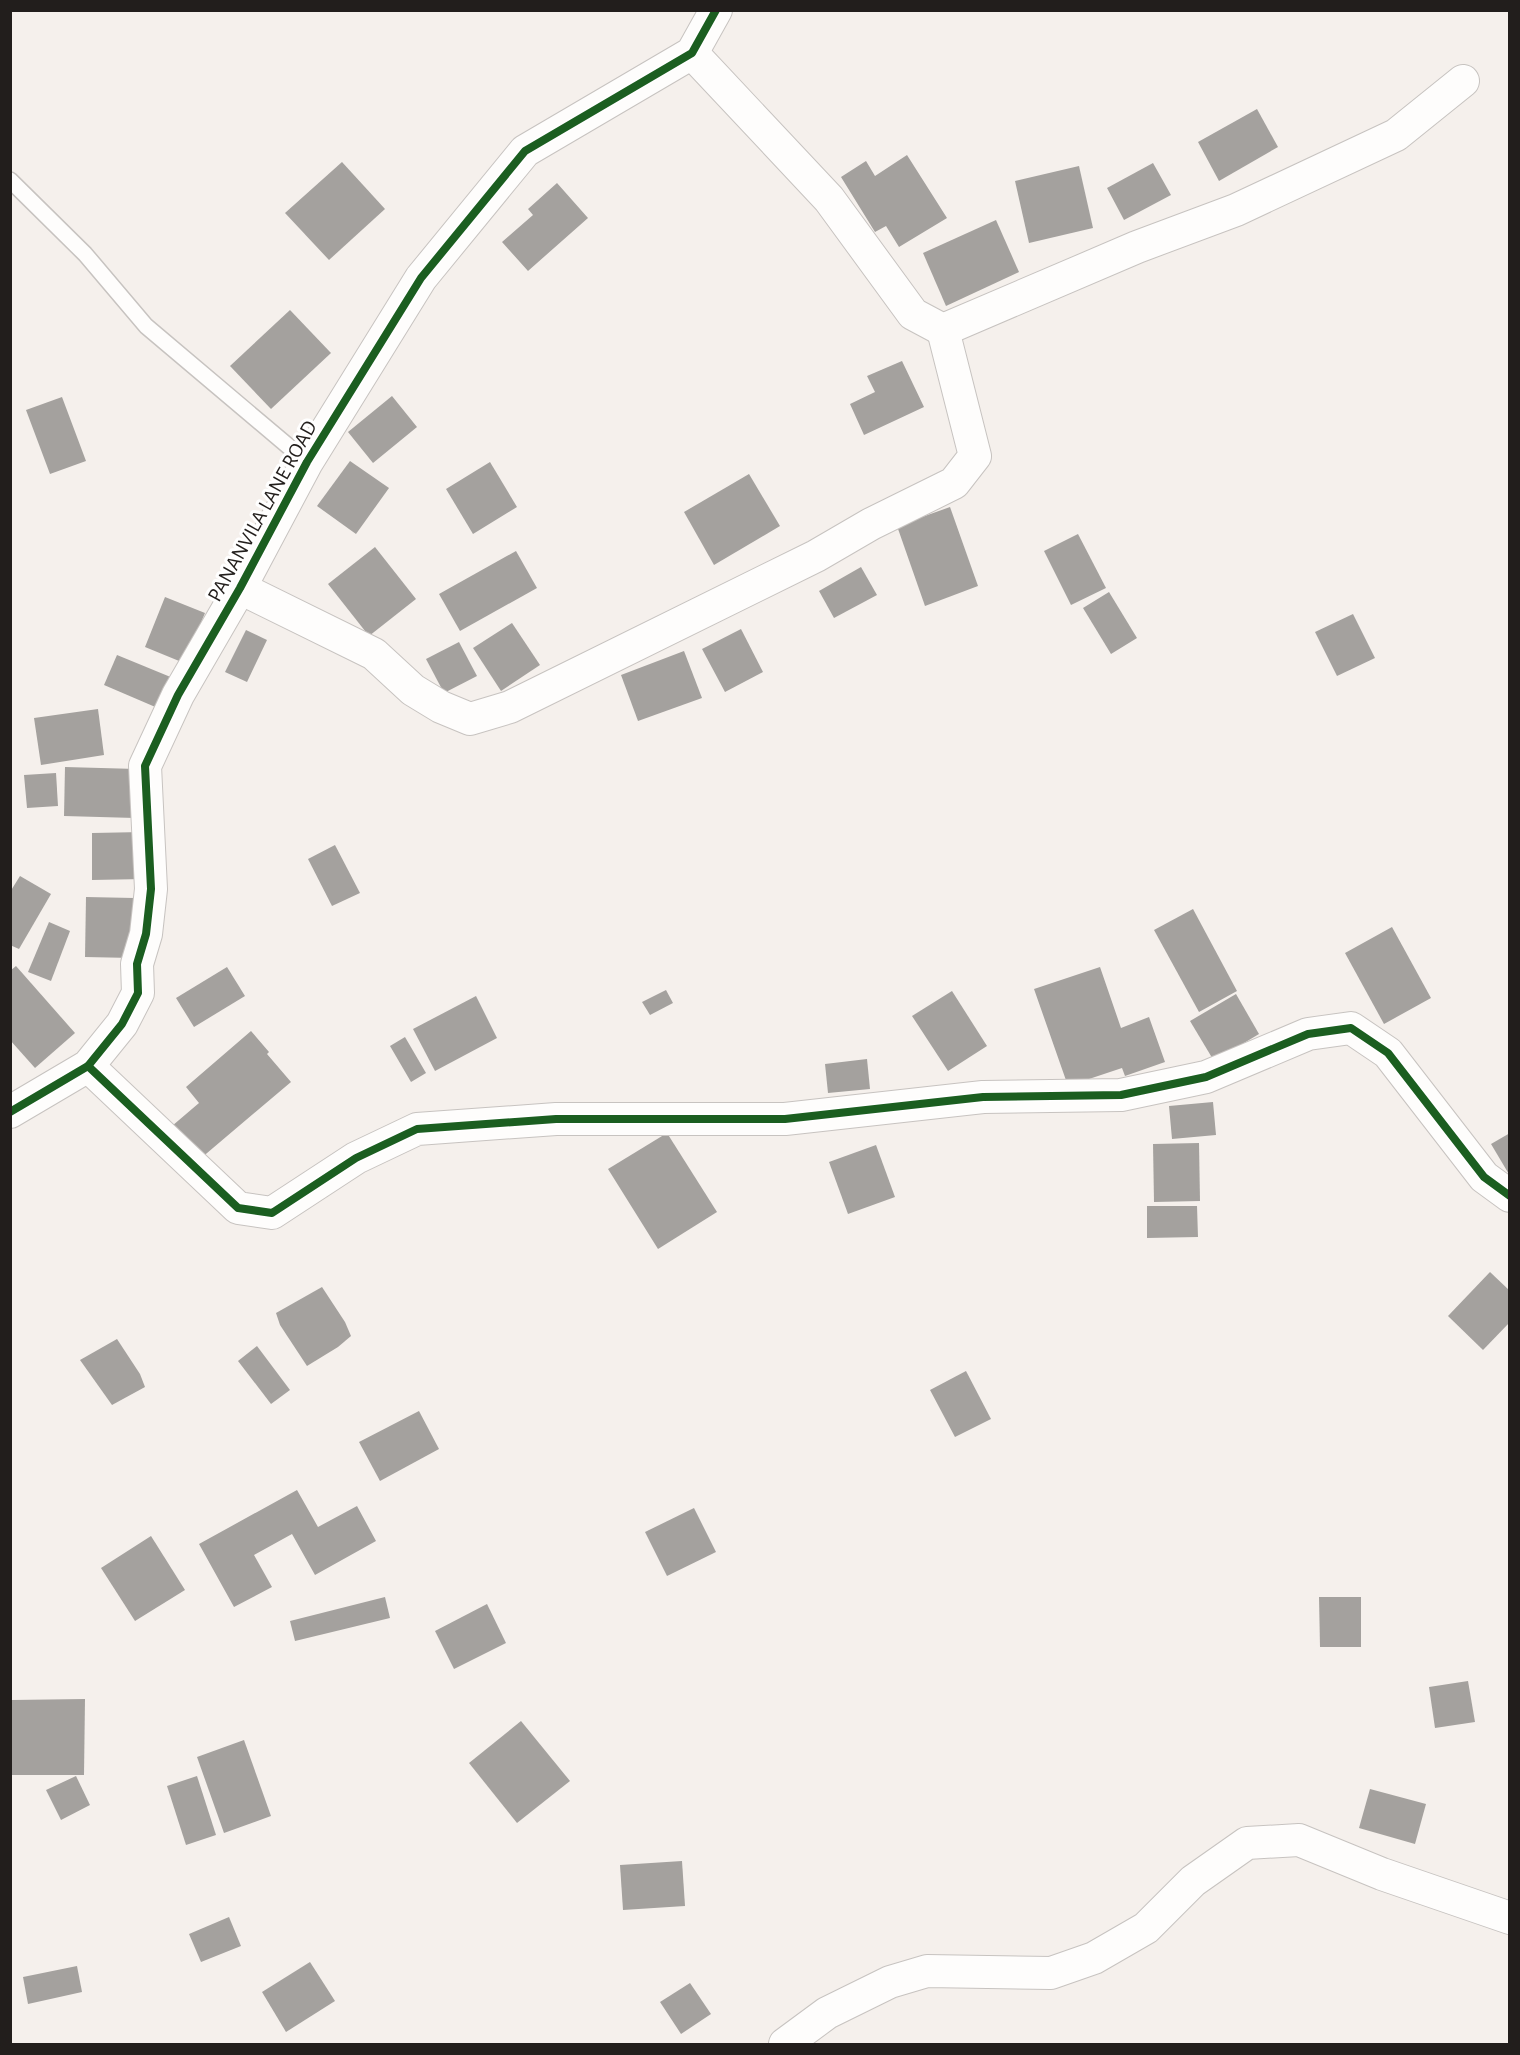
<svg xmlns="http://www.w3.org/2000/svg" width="1520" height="2055" viewBox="0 0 1520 2055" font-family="'Alegreya Sans',sans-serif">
	<rect width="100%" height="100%" fill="#f5f0ec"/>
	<g fill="#a4a19e">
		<path d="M 1257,109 L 1278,147 L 1219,181 L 1198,142 Z"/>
		<path d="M 907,155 L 947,218 L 899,247 L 886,226 L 875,232 L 841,177 L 866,161 L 875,176 Z"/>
		<path d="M 342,162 L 385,209 L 329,260 L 285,213 Z"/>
		<path d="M 1153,163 L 1171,195 L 1124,220 L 1107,188 Z"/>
		<path d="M 1079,166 L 1093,228 L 1029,243 L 1015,181 Z"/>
		<path d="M 557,183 L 588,218 L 528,271 L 502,242 L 533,215 L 528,209 Z"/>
		<path d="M 996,220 L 1019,272 L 946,306 L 923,253 Z"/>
		<path d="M 290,310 L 331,353 L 271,409 L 230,366 Z"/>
		<path d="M 902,361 L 924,407 L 864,435 L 850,404 L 875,392 L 867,376 Z"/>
		<path d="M 392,396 L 417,427 L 373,463 L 348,432 Z"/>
		<path d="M 62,397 L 86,461 L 50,474 L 26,410 Z"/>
		<path d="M 350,461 L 389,488 L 356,534 L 317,506 Z"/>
		<path d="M 490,462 L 517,507 L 473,534 L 446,489 Z"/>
		<path d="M 749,474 L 780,526 L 714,565 L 684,512 Z"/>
		<path d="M 950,507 L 978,586 L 925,606 L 897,526 Z"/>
		<path d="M 1078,534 L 1106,588 L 1071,605 L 1044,551 Z"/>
		<path d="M 375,547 L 416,599 L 369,636 L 328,584 Z"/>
		<path d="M 516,551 L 537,588 L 460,631 L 439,594 Z"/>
		<path d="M 861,567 L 877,595 L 834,618 L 819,591 Z"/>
		<path d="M 1109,592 L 1137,638 L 1111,654 L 1083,608 Z"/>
		<path d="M 165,597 L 205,613 L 184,663 L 145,647 Z"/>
		<path d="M 1353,614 L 1375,658 L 1337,676 L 1315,632 Z"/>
		<path d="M 512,623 L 540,665 L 501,691 L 473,648 Z"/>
		<path d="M 741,629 L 763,672 L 725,692 L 702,649 Z"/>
		<path d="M 246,630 L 267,640 L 247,682 L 225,672 Z"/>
		<path d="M 459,642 L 477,676 L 444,693 L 426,659 Z"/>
		<path d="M 684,651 L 702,698 L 638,721 L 621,675 Z"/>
		<path d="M 117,655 L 173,678 L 160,709 L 104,685 Z"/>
		<path d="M 98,709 L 104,755 L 41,765 L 34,718 Z"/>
		<path d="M 65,767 L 137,769 L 135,818 L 64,816 Z"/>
		<path d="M 56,773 L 58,806 L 27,808 L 24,775 Z"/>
		<path d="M 143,832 L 144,879 L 92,880 L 92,833 Z"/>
		<path d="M 335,845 L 360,893 L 332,906 L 308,859 Z"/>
		<path d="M 20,876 L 51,894 L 19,949 L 10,945 L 10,892 Z"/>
		<path d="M 86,897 L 134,898 L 133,958 L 85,957 Z"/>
		<path d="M 1193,909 L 1237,991 L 1199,1012 L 1154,930 Z"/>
		<path d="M 49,922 L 70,931 L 51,981 L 28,972 Z"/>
		<path d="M 1392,927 L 1431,998 L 1384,1024 L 1345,953 Z"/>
		<path d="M 16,966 L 75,1033 L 35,1068 L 10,1040 L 10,971 Z"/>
		<path d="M 227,967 L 245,996 L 194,1027 L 176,998 Z"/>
		<path d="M 1100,967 L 1121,1028 L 1149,1017 L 1165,1062 L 1125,1076 L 1122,1068 L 1068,1086 L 1034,989 Z"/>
		<path d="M 666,990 L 673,1003 L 650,1015 L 642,1002 Z"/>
		<path d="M 952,991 L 987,1046 L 948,1071 L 912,1016 Z"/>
		<path d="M 1236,994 L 1259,1034 L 1214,1061 L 1190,1021 Z"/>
		<path d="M 476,996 L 497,1038 L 435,1071 L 413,1029 Z"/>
		<path d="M 251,1031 L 269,1052 L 267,1054 L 291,1082 L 200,1159 L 172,1126 L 199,1103 L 186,1087 Z"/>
		<path d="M 405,1037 L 426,1073 L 411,1082 L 390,1046 Z"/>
		<path d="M 867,1059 L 870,1089 L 828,1093 L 825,1064 Z"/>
		<path d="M 1213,1102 L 1216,1135 L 1172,1139 L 1169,1106 Z"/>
		<path d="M 667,1133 L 717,1212 L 658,1249 L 608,1169 Z"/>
		<path d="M 1510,1133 L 1510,1176 L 1491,1144 Z"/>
		<path d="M 1199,1143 L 1200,1201 L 1154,1202 L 1153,1144 Z"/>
		<path d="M 876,1145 L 895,1197 L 848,1214 L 829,1162 Z"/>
		<path d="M 1147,1206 L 1197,1206 L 1198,1237 L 1147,1238 Z"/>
		<path d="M 1490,1272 L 1510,1291 L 1510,1322 L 1483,1350 L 1448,1316 Z"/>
		<path d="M 322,1287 L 345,1322 L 351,1336 L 338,1347 L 307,1366 L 280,1325 L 276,1313 Z"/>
		<path d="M 117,1339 L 140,1374 L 145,1387 L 112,1405 L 80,1360 Z"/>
		<path d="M 257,1346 L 290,1390 L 271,1404 L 238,1361 Z"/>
		<path d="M 966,1371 L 991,1419 L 955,1437 L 930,1390 Z"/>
		<path d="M 419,1411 L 439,1449 L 380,1481 L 359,1442 Z"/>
		<path d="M 297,1490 L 318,1527 L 357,1506 L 376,1541 L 315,1575 L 292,1534 L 254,1555 L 272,1587 L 234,1607 L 199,1544 Z"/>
		<path d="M 694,1508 L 716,1552 L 667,1576 L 645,1532 Z"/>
		<path d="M 151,1536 L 185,1590 L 135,1621 L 101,1568 Z"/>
		<path d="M 385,1597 L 390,1618 L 295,1641 L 290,1621 Z"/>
		<path d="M 1319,1597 L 1361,1597 L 1361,1647 L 1320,1647 Z"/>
		<path d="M 487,1604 L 506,1643 L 454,1669 L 435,1631 Z"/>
		<path d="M 1468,1681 L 1475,1722 L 1435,1728 L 1429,1687 Z"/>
		<path d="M 85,1699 L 84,1775 L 11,1775 L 12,1700 Z"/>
		<path d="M 521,1721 L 570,1781 L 517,1823 L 469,1763 Z"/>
		<path d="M 244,1740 L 271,1816 L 224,1833 L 197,1757 Z"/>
		<path d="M 76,1776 L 90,1805 L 61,1820 L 46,1790 Z"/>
		<path d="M 197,1776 L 216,1835 L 186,1845 L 167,1786 Z"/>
		<path d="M 1370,1789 L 1426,1804 L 1415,1844 L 1359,1828 Z"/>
		<path d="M 682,1861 L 685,1906 L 623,1910 L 620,1865 Z"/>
		<path d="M 229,1917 L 241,1946 L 201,1962 L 189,1934 Z"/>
		<path d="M 310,1962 L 335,2001 L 286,2032 L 262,1992 Z"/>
		<path d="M 77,1966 L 82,1992 L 28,2004 L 23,1977 Z"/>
		<path d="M 690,1983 L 711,2014 L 681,2034 L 660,2002 Z"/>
	</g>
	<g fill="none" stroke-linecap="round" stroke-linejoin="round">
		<defs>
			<path id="lane" d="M 10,180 L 85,254 L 146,326 L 307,462"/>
			<g id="street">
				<path d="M 692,53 L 829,199 L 913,314 L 943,330 L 1137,247 L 1236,210 L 1396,135 L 1463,81"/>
				<path d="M 240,588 L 374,654 L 413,690 L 441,707 L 470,719 L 510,707 L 816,556 L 871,524 L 954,483 L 975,456 L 943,330"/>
				<path d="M 88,1066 L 238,1208 L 272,1213 L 356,1158 L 417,1129 L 556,1119 L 785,1119 L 983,1097 L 1121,1095 L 1206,1077 L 1308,1034 L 1351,1028 L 1388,1053 L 1484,1177 L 1510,1196"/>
				<path d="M 10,1112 L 88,1066 L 122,1024 L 138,993 L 137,964 L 146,934 L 151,889 L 145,766 L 178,695 L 240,588 L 307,462 L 421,278 L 525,151 L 692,53 L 716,10"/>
				<path d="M 785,2044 L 827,2013 L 890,1982 L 927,1971 L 1051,1973 L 1094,1958 L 1146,1928 L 1193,1881 L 1247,1843 L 1299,1840 L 1382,1874 L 1510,1918"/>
			</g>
		</defs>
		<use href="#lane" stroke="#c7c3c0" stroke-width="18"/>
		<use href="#street" stroke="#c7c3c0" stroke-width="34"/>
		<use href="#lane" stroke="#fefdfc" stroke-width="15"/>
		<use href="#street" stroke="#fefdfc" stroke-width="32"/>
		<defs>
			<g id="cycleway">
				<path d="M 88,1066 L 238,1208 L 272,1213 L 356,1158 L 417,1129 L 556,1119 L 785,1119 L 983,1097 L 1121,1095 L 1206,1077 L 1308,1034 L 1351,1028 L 1388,1053 L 1484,1177 L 1510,1196"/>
				<path d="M 10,1112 L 88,1066 L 122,1024 L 138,993 L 137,964 L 146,934 L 151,889 L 145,766 L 178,695 L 240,588 L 307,462 L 421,278 L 525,151 L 692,53 L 716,10"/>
			</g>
		</defs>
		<use href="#cycleway" stroke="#fff" stroke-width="11"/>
		<use href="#cycleway" stroke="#1b5e20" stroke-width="8"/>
	</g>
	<g text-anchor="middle" stroke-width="6" stroke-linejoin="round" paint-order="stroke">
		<g font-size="21" fill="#221e1c" stroke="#fff">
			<text transform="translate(262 511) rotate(-61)" y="7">PANANVILA LANE ROAD</text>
		</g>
	</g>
	<rect width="1520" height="2055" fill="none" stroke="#221e1c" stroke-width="24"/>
</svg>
